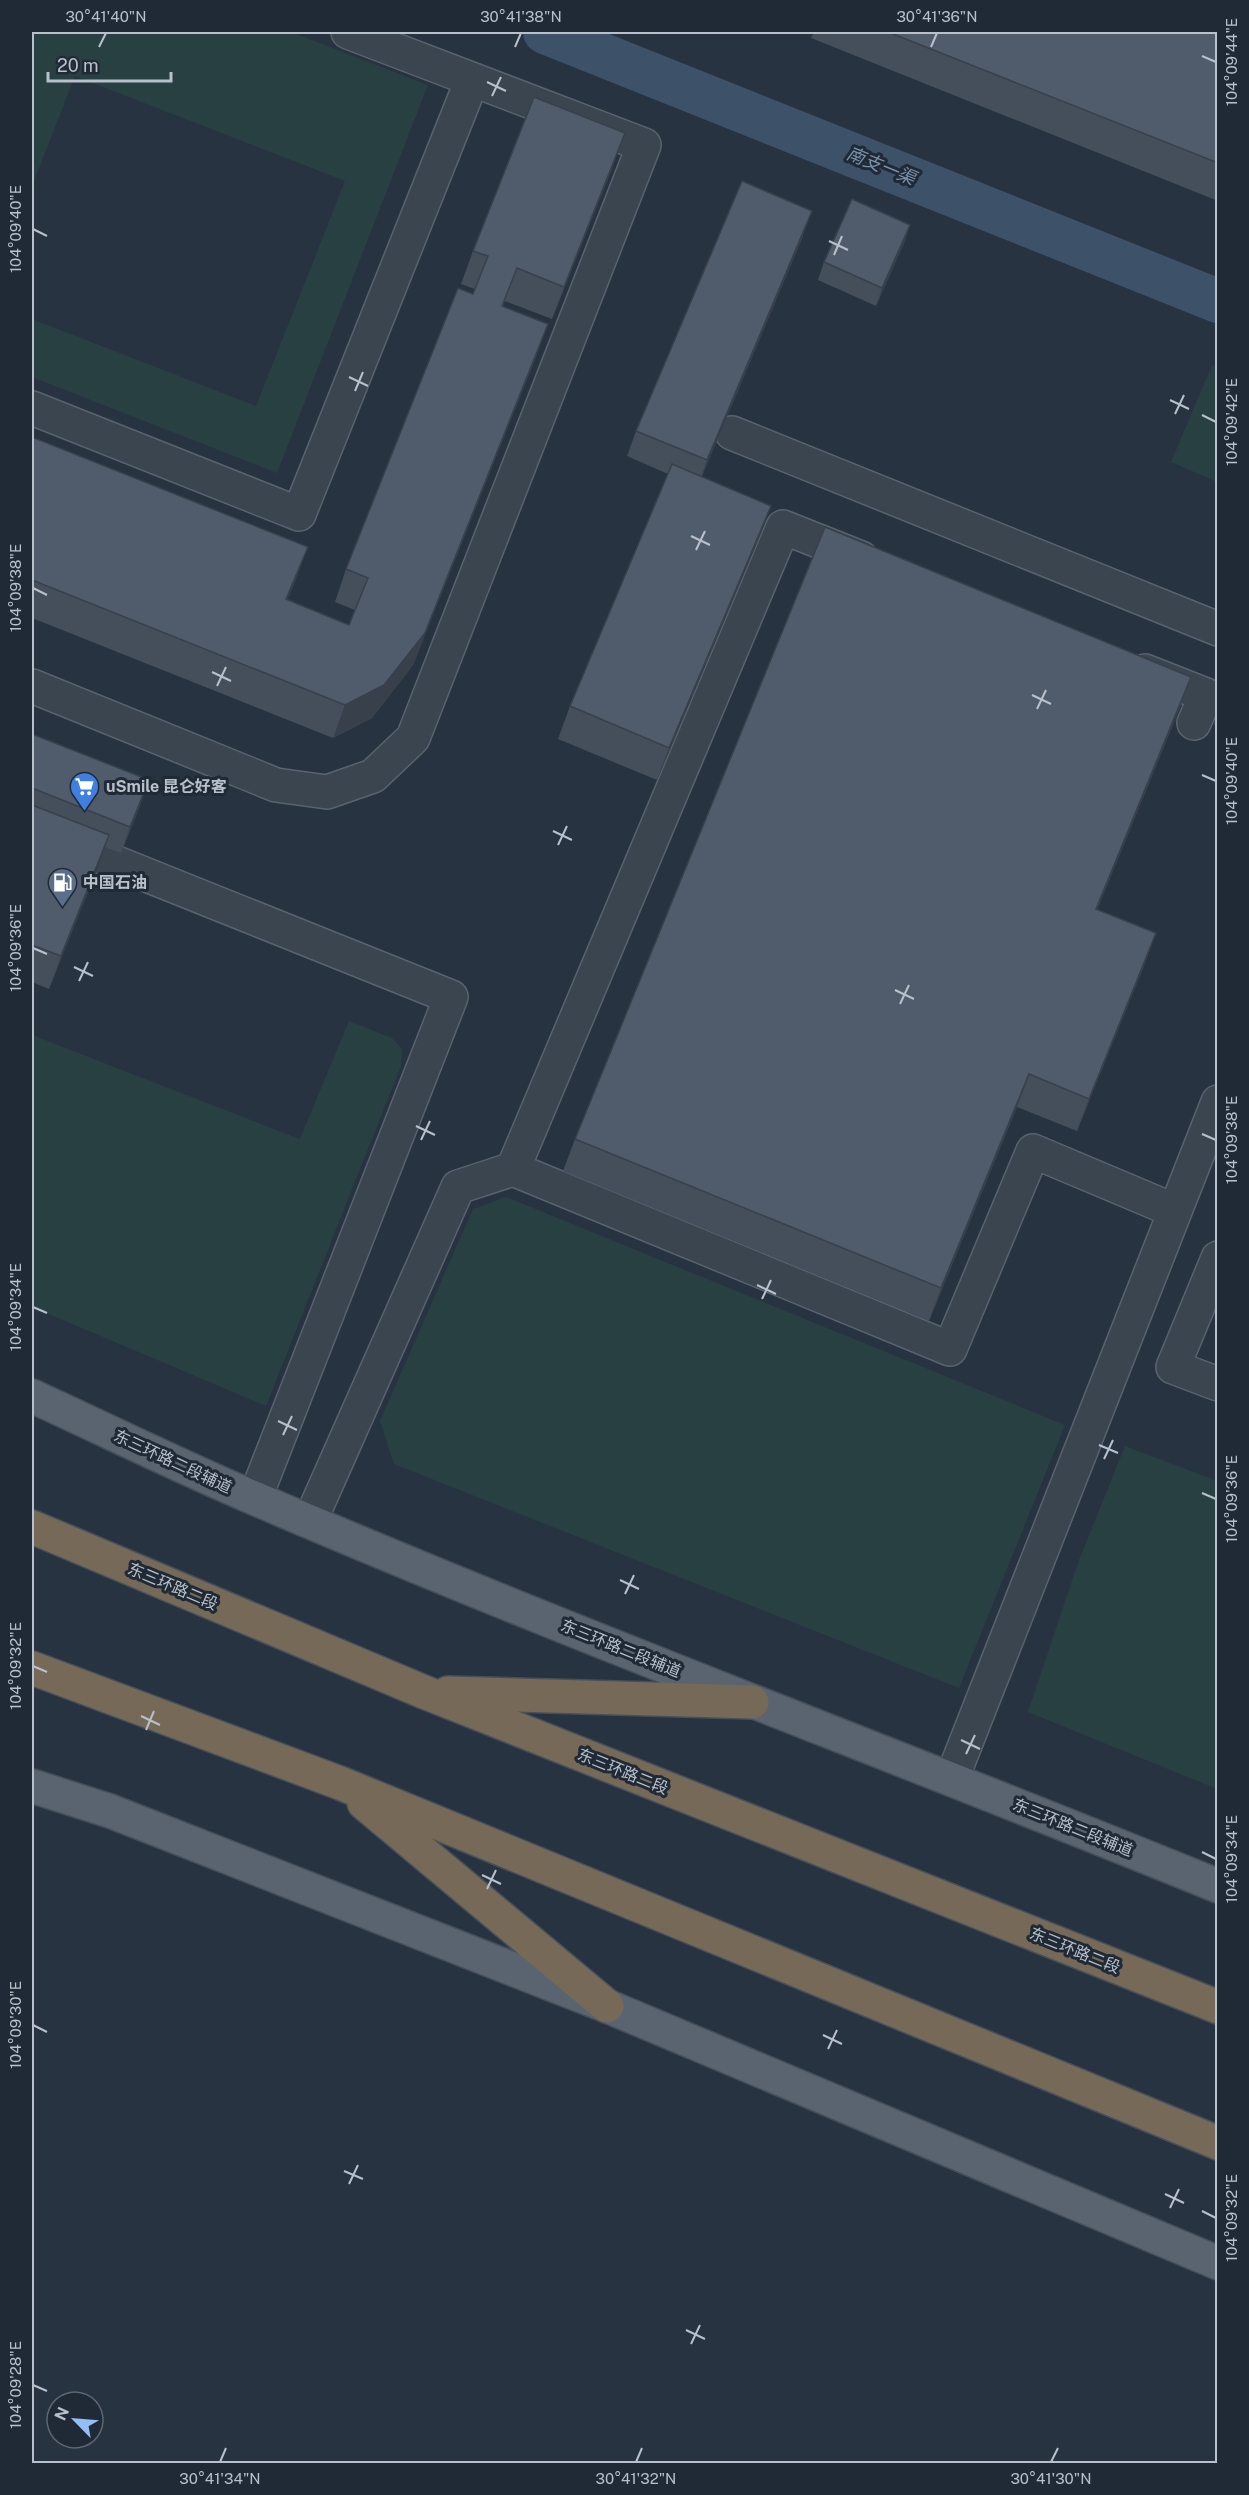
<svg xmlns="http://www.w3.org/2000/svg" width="1249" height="2495" viewBox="0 0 1249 2495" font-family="'Public Sans','Noto Sans SC',sans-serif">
	<rect width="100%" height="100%" fill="#273341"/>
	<g fill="#294042">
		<path d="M 32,32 L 291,32 L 428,85 L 277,473 L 32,377 L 32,319 L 256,406 L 345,181 L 75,76 L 32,186 Z"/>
		<path d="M 1212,365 L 1218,368 L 1217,482 L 1171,462 Z"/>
		<path d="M 349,1021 L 392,1038 L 402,1049 L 401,1066 L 266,1406 L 32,1307 L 32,1035 L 300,1139 Z"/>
		<path d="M 506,1197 L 1065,1425 L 959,1688 L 394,1464 L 380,1421 L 473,1209 Z"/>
		<path d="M 1125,1446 L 1217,1481 L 1217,1789 L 1028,1712 L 1079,1560 Z"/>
	</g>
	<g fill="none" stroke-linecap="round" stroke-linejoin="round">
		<path stroke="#3d5269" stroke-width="44" d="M 545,32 L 1218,301"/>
		<defs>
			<g id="minor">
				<path d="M 32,408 L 299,514 L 472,80"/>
				<path d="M 732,433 L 1218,629"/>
				<path d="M 1145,671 L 1206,695 L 1194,723"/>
				<path d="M 32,686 L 276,785 L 327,792 L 373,776 L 413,738 L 644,145 L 348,32"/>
				<path d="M 32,829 L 451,997 L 255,1498"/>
				<path d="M 513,1169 L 783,527 L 861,558"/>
				<path d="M 1218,1258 L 1173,1367 L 1218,1384"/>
				<path d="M 310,1521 L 458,1187 L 513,1169 L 950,1349 L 1033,1151 L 1173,1210"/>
				<path d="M 952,1778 L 1218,1102"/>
			</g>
			<g id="major">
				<path d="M 32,1396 C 106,1430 179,1466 254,1498 C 572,1635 897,1755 1218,1886"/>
				<path d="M 32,1786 L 110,1811 L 607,2006 L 1218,2263"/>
			</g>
			<g id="highway">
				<path d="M 32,1527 L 424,1692 L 1218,2007"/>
				<path d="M 32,1668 L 340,1783 L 1218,2143"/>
				<path d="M 448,1693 L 752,1702"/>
				<path d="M 364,1803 L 607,2006"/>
			</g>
		</defs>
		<use href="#minor" stroke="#59636e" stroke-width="36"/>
		<use href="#major" stroke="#454e5a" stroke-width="36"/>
		<use href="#highway" stroke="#46505b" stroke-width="36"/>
		<use href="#minor" stroke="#3b4550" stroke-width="33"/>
		<use href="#major" stroke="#596470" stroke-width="33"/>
		<use href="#highway" stroke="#766958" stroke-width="33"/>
	</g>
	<g fill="#454f5c">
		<path d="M 814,32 L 1218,32 L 1218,201 L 811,38 Z"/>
		<path d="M 613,166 L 552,319 L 505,301 L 503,306 L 536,357 L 413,665 L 372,718 L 333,738 L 32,618 L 32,437 L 296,579 L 287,600 L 349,625 L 355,610 L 335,602 L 346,569 L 475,289 L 461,284 L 473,251 Z"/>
		<path d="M 910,225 L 904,243 L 876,306 L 818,280 L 824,262 Z"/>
		<path d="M 803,236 L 702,476 L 759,538 L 657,780 L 558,739 L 570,706 L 668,474 L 627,456 L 636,431 Z"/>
		<path d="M 1191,677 L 1179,710 L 1097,910 L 1156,933 L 1144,966 L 1077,1131 L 1017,1107 L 929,1321 L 563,1171 L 575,1139 Z"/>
		<path d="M 1218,715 L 1218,726 L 1214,724 Z"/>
		<path d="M 32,734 L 140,806 L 121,853 L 105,847 L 49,989 L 32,982 Z"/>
	</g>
	<g fill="#38404b">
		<path d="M 625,133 L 613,166 L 552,319 L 564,287 Z"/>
		<path d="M 812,211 L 803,236 L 698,486 L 707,460 Z"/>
		<path d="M 910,225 L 904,243 L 876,306 L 882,288 Z"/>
		<path d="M 548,324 L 536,357 L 413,665 L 372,718 L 333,738 L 345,705 Z"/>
		<path d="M 771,506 L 759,538 L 657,780 L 669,748 Z"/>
		<path d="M 308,547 L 296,579 L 274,632 L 286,599 Z"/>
		<path d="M 1191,677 L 1179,710 L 1084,942 L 1096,909 Z"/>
		<path d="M 149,780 L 140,806 L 121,853 L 130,827 Z"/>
		<path d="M 109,835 L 98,868 L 49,989 L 61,956 Z"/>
		<path d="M 1156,933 L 1144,966 L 1077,1131 L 1089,1099 Z"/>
		<path d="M 1029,1074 L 1017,1107 L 929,1321 L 941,1288 Z"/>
	</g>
	<g fill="#505c6b" stroke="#38404b" stroke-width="1.5">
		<path d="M 888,32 L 1218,32 L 1218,163 Z"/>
		<path d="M 534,97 L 625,133 L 564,287 L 517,268 L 502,306 L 548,324 L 425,633 L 384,685 L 345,705 L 32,580 L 32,437 L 308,547 L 286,599 L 349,625 L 368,578 L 346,569 L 458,288 L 473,294 L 488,256 L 473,251 Z"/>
		<path d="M 742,181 L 812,211 L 707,460 L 636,431 Z"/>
		<path d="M 852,199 L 910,225 L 882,288 L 824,262 Z"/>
		<path d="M 672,464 L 771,506 L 669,748 L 570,706 Z"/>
		<path d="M 825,527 L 1191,677 L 1096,909 L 1156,933 L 1089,1099 L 1029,1074 L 941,1288 L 575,1139 Z"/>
		<path d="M 32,734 L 149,780 L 130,827 L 32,788 Z"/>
		<path d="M 32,805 L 109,835 L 61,956 L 32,945 Z"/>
	</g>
	<path fill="none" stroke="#b8c0cb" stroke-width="2" d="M 99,47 L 106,33M 515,47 L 521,33M 931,47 L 937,33M 1202,56 L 1216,62M 487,82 L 506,91M 492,96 L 501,77M 33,229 L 47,236M 829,241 L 848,250M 834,255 L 842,236M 349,377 L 368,386M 355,391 L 363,372M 1170,400 L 1189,409M 1175,414 L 1184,395M 1202,415 L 1216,422M 691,536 L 710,545M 696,550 L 705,531M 33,588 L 47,595M 212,672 L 231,681M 217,686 L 226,667M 1032,695 L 1051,704M 1037,709 L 1046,690M 1202,775 L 1216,781M 553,831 L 572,840M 558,845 L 567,826M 33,948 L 47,954M 74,967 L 93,976M 79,981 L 88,962M 895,990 L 914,999M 900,1004 L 909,985M 416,1126 L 435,1135M 1202,1134 L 1216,1140M 421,1140 L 430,1121M 757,1285 L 776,1294M 762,1299 L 771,1280M 33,1307 L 47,1313M 278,1421 L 297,1430M 283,1435 L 292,1416M 1099,1445 L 1118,1453M 1104,1459 L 1113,1440M 1202,1493 L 1216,1499M 620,1580 L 639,1589M 625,1594 L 634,1575M 33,1666 L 47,1672M 141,1716 L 160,1725M 146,1730 L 154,1711M 961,1740 L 980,1749M 966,1754 L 975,1735M 1202,1852 L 1216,1859M 482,1875 L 501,1884M 487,1889 L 496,1870M 33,2025 L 47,2032M 823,2035 L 842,2044M 828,2049 L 837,2030M 344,2171 L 363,2179M 349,2184 L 358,2165M 1165,2194 L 1184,2203M 1170,2208 L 1179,2189M 1202,2211 L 1216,2218M 686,2330 L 705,2339M 691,2344 L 700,2325M 33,2385 L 47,2391M 220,2462 L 226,2448M 636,2462 L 642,2448M 1051,2462 L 1058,2448"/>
	<defs>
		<symbol id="supermarket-pin" viewBox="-11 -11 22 30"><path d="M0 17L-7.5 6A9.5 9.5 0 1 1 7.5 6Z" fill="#3f7fe0" stroke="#202a36"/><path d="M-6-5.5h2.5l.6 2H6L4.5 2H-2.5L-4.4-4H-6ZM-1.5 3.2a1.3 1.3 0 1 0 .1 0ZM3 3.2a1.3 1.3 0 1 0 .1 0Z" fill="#fff"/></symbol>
		<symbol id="fuel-pin" viewBox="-11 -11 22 30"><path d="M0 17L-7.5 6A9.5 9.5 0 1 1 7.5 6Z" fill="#5c6f8a" stroke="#202a36"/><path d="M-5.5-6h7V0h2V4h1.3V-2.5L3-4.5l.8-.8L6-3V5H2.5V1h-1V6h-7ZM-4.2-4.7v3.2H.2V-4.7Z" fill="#fff"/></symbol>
	</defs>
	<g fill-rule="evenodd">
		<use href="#supermarket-pin" x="68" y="770" width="33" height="45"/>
		<use href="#fuel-pin" x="46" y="866" width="33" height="45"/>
	</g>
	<g text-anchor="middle" stroke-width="6" stroke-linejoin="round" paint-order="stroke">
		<g font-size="16" font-weight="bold" fill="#b8c0cb" stroke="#202a36" text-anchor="start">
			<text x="106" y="792">uSmile 昆仑好客</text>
			<text x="83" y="888">中国石油</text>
		</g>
		<g font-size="16" fill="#b8c0cb" stroke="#202a36">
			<text transform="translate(173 1461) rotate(25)" y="6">东三环路二段辅道</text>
			<text transform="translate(173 1586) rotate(23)" y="6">东三环路二段</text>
			<text transform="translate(621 1648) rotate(22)" y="6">东三环路二段辅道</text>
			<text transform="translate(623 1771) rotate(22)" y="6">东三环路二段</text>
			<text transform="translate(1073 1827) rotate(22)" y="6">东三环路二段辅道</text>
			<text transform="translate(1075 1950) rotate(22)" y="6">东三环路二段</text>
		</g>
		<g font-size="18" font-style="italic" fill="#7992ac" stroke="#202a36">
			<text transform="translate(881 166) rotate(22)" y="6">南支一渠</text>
		</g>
	</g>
	<rect width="1249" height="2495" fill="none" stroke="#202a36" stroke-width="66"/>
	<g transform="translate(75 2420) rotate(295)"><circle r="28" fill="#202a36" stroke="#5d6672" stroke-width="1.5"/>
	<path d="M0-4.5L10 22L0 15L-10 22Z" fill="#93bdf5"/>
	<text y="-9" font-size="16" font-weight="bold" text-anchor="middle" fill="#b8c0cb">N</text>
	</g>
	<path d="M48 72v9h123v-9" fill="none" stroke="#b8c0cb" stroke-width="3"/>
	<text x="57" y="72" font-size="18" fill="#b8c0cb" stroke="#202a36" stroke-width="4.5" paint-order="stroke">20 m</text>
	<rect x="33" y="33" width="1183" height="2429" fill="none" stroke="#b8c0cb" stroke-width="2"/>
	<g font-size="15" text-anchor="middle" fill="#b8c0cb">
		<text x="106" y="22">30°41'40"N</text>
		<text x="521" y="22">30°41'38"N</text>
		<text x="937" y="22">30°41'36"N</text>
		<text transform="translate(1232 62) rotate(-90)" y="5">104°09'44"E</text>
		<text transform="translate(16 229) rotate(-90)" y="5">104°09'40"E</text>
		<text transform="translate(1232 422) rotate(-90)" y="5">104°09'42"E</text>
		<text transform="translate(16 588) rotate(-90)" y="5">104°09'38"E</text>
		<text transform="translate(1232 781) rotate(-90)" y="5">104°09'40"E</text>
		<text transform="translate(16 948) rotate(-90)" y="5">104°09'36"E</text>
		<text transform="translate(1232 1140) rotate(-90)" y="5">104°09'38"E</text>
		<text transform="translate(16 1307) rotate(-90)" y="5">104°09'34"E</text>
		<text transform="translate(1232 1499) rotate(-90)" y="5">104°09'36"E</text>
		<text transform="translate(16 1666) rotate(-90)" y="5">104°09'32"E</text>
		<text transform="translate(1232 1859) rotate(-90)" y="5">104°09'34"E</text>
		<text transform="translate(16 2025) rotate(-90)" y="5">104°09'30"E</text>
		<text transform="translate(1232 2218) rotate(-90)" y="5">104°09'32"E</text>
		<text transform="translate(16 2385) rotate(-90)" y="5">104°09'28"E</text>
		<text x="220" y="2484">30°41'34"N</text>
		<text x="636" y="2484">30°41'32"N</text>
		<text x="1051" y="2484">30°41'30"N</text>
	</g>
</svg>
